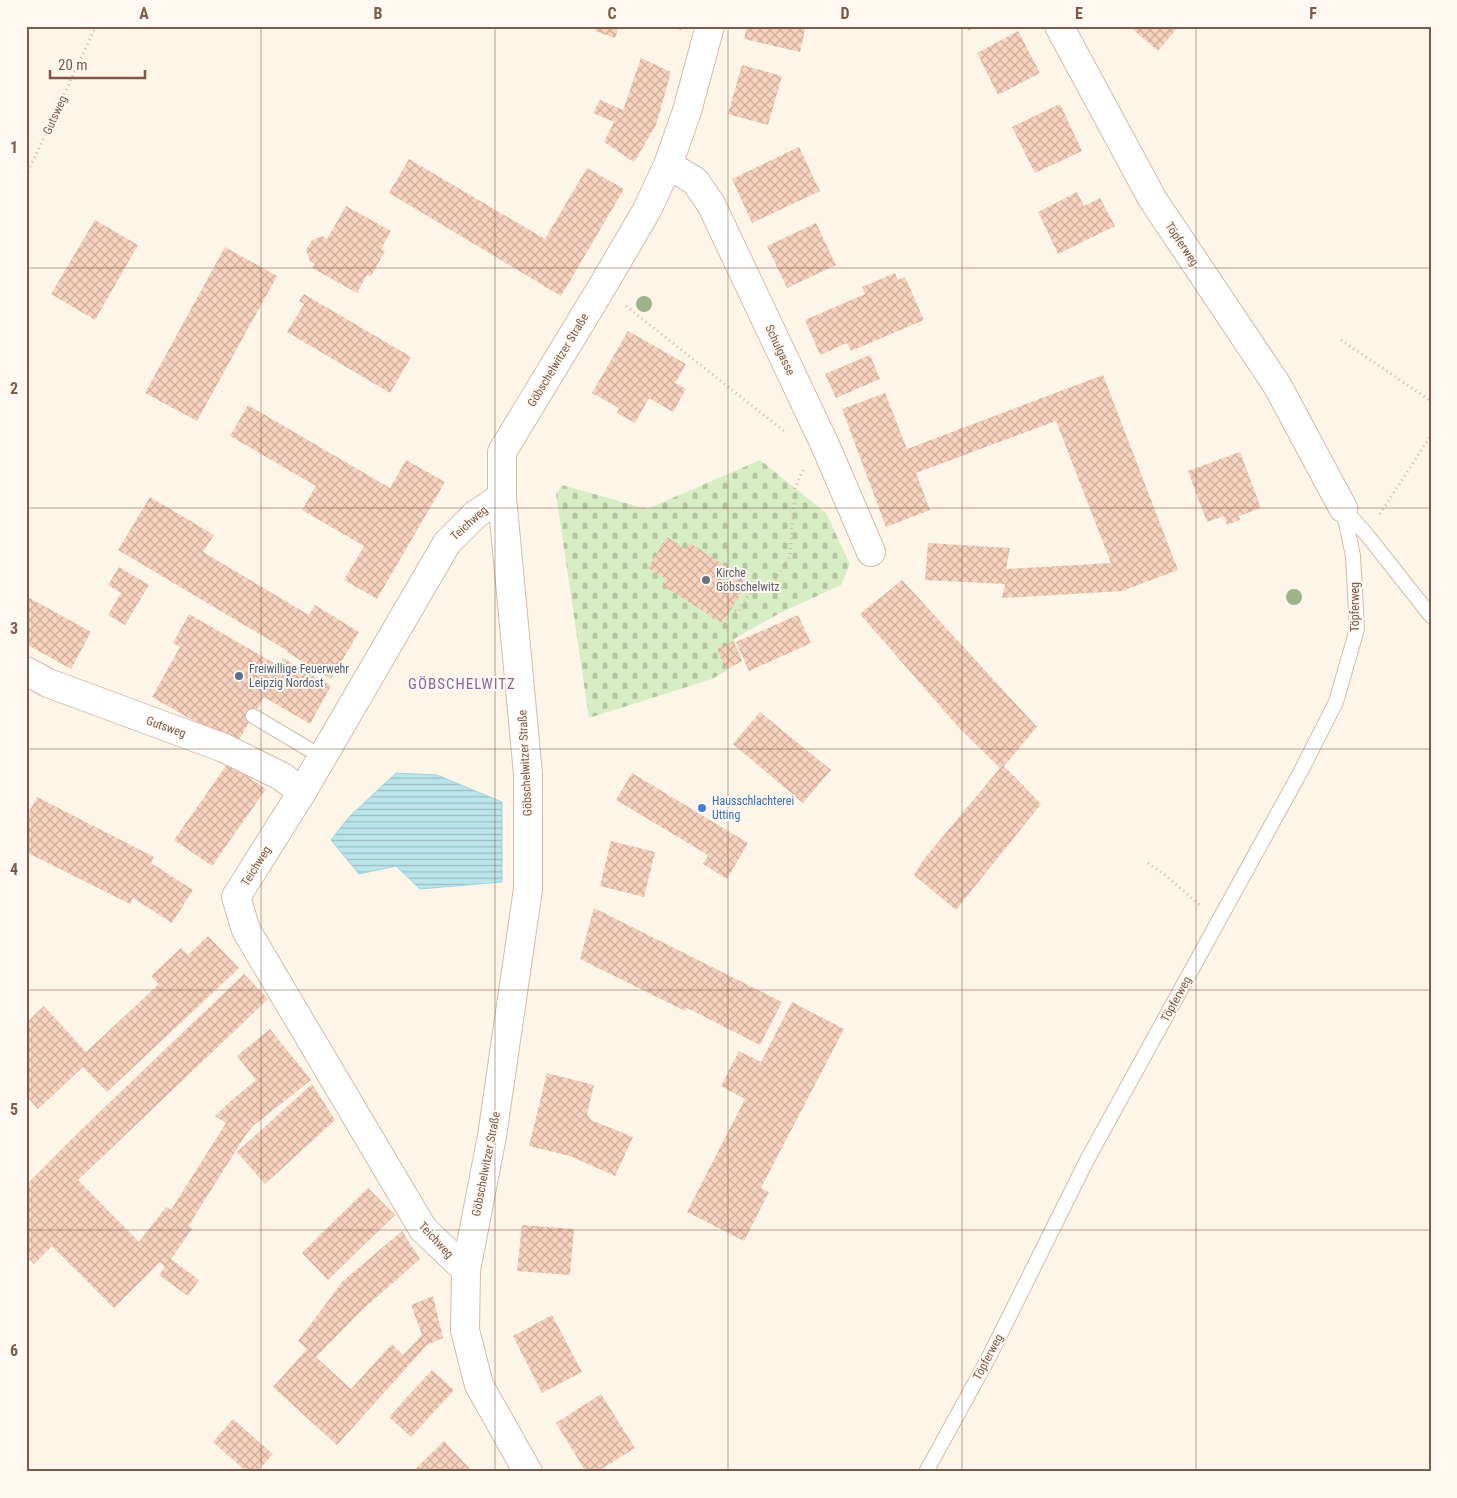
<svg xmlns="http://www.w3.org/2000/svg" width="1457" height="1498" viewBox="0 0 1457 1498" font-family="'Roboto Condensed',sans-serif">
	<defs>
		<pattern id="cemetery-stones" width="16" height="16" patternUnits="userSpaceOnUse" patternTransform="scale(1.25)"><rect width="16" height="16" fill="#d7eec5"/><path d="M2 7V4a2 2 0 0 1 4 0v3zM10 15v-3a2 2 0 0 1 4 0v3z" fill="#b4c4a2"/></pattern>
		<pattern id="water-rules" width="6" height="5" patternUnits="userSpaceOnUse" patternTransform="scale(1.25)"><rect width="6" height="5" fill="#bae5eb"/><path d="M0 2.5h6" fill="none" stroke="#9cbdc0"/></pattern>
		<pattern id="building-cross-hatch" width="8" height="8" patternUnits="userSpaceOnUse" patternTransform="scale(1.25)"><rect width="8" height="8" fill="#f7d2be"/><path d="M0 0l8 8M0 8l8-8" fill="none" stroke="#cdad9c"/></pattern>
	</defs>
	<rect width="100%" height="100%" fill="#fef5e9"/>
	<path fill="url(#cemetery-stones)" d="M 760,460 L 826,513 L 850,564 L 841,585 L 780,613 L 734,639 L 743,661 L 712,679 L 589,718 L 556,494 L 562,485 L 647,509 Z"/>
	<path fill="url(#water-rules)" stroke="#9fd6de" d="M 396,773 L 437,775 L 502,802 L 502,882 L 420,889 L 396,866 L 359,874 L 331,840 L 349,817 Z"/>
	<g fill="url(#building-cross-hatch)">
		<path d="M 596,26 L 619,26 L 615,38 L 595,31 Z"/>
		<path d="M 670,26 L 682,26 L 681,30 Z"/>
		<path d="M 747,26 L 806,26 L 800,52 L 744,39 Z"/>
		<path d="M 966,26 L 976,26 L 968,31 Z"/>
		<path d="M 1129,26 L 1179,26 L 1158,51 Z"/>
		<path d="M 1018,31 L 1040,73 L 998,95 L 977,53 Z"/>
		<path d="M 641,58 L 671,72 L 656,125 L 634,162 L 604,142 L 614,122 L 593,113 L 600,100 L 623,110 Z"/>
		<path d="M 742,65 L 782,76 L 768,125 L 728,114 Z"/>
		<path d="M 1060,104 L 1082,151 L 1035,173 L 1012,127 Z"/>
		<path d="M 799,147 L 820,191 L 752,223 L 732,179 Z"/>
		<path d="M 409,159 L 545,239 L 587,168 L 624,189 L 561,296 L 389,193 Z"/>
		<path d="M 1077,192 L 1084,206 L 1100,198 L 1115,226 L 1058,254 L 1038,212 Z"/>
		<path d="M 346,206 L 391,231 L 381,249 L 385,251 L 371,276 L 367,275 L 357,293 L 312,268 L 315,264 L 310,261 L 306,250 L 312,240 L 322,236 L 327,239 Z"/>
		<path d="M 95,220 L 138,245 L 95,320 L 51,294 Z"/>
		<path d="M 816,223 L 836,265 L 787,288 L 767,246 Z"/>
		<path d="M 225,247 L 277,276 L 197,421 L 145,393 Z"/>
		<path d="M 895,273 L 898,280 L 905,277 L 924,320 L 851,351 L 847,343 L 820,355 L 805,320 L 865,294 L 862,287 Z"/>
		<path d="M 304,294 L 411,357 L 390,393 L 287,332 L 304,304 L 299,301 Z"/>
		<path d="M 628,331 L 686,364 L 675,383 L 686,389 L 673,412 L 649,398 L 635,423 L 617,413 L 619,408 L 592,393 Z"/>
		<path d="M 870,355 L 880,379 L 836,398 L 825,374 Z"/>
		<path d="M 1103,375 L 1178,570 L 1122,591 L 1002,598 L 1005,584 L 925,580 L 928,543 L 1010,548 L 1006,569 L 1111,563 L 1056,421 L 916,473 L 930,510 L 886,527 L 842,409 L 885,393 L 907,449 Z"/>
		<path d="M 248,405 L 390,488 L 406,460 L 445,482 L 377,599 L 344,580 L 364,546 L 302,510 L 316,486 L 230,436 Z"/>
		<path d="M 1240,452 L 1261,508 L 1239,516 L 1240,520 L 1227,525 L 1224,516 L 1207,522 L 1188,471 Z"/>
		<path d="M 150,497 L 214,535 L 203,552 L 309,615 L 315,605 L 359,632 L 331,679 L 287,652 L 288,651 L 118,550 Z"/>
		<path d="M 667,537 L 686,549 L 690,543 L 749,581 L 722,623 L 662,585 L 666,579 L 648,568 Z"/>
		<path d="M 119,567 L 149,585 L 125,625 L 108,615 L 121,593 L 108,585 Z"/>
		<path d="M 902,580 L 1037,727 L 1004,766 L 1041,804 L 956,910 L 914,875 L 924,859 L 1000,768 L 960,729 L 860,614 Z"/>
		<path d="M 26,596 L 91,632 L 71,669 L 26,644 Z"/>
		<path d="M 189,614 L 279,666 L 283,658 L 331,686 L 310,724 L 264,697 L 236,745 L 152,697 L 180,647 L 173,643 Z"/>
		<path d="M 798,615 L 811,643 L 749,671 L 736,642 Z"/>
		<path d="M 733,641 L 742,661 L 726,669 L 717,649 Z"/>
		<path d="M 760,712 L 831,770 L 803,803 L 733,744 Z"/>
		<path d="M 228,763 L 266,789 L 212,866 L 174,840 Z"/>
		<path d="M 632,773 L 748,843 L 727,879 L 703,864 L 708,855 L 616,800 Z"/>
		<path d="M 37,797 L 154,857 L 151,863 L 193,890 L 172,923 L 133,898 L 130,904 L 26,852 L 26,817 Z"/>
		<path d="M 611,841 L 655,852 L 644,897 L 600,886 Z"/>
		<path d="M 594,908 L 782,1002 L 760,1045 L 687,1008 L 685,1011 L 580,959 Z"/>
		<path d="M 208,936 L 239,968 L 107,1092 L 83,1067 L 38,1109 L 26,1096 L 26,1023 L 44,1006 L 86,1052 L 159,984 L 151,976 L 181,948 L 188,955 Z"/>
		<path d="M 244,974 L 268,999 L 78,1180 L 139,1242 L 166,1207 L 171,1210 L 226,1123 L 215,1116 L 232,1100 L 256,1080 L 237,1056 L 270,1029 L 311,1080 L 253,1126 L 245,1136 L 189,1225 L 192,1229 L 171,1259 L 199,1280 L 188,1296 L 159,1275 L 165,1267 L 160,1262 L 114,1308 L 52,1246 L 34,1264 L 26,1256 L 26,1185 L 84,1127 Z"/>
		<path d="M 792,1002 L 844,1029 L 761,1188 L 769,1192 L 744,1241 L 687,1212 L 745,1099 L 721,1086 L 739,1051 L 761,1062 Z"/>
		<path d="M 547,1073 L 594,1085 L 587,1114 L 591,1120 L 633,1137 L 615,1176 L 570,1156 L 529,1146 Z"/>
		<path d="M 312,1084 L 335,1120 L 265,1184 L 237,1152 Z"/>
		<path d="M 368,1188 L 395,1215 L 328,1280 L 302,1253 Z"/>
		<path d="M 522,1225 L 574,1229 L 570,1275 L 517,1271 Z"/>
		<path d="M 402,1231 L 420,1259 L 363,1309 L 316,1357 L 351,1389 L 392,1344 L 403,1355 L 422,1335 L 411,1305 L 433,1296 L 443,1338 L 427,1345 L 337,1445 L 273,1387 L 307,1349 L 298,1341 L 343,1281 Z"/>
		<path d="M 552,1315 L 582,1372 L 542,1393 L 513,1336 Z"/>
		<path d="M 432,1370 L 454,1390 L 411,1437 L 389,1417 Z"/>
		<path d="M 601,1394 L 635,1448 L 597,1472 L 586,1472 L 556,1423 Z"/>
		<path d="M 233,1419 L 273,1454 L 257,1472 L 247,1472 L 213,1442 Z"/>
		<path d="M 444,1441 L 473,1472 L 412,1472 Z"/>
	</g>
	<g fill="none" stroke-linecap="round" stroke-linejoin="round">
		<defs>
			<g id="lane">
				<path d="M 253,716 L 322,757"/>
				<path d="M 926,1472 L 988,1359 L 1087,1160 L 1301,771 L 1336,702 L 1357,629 L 1353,556 L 1343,508 L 1367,535 L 1431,616"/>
			</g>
			<g id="street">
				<path d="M 1059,26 L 1153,200 L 1277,385 L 1343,508"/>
				<path d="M 668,165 L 695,181 L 711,204 L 826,447 L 871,552"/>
				<path d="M 26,671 L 48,683 L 224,748 L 281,776 L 302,792"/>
				<path d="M 466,1270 L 423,1229 L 246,930 L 236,897 L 302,792 L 447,543 L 476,514 L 502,497"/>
				<path d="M 528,1472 L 479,1385 L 465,1330 L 466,1270 L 492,1136 L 528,889 L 528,774 L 502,497 L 502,452 L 602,287 L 647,210 L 668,165 L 687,111 L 710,26"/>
			</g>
		</defs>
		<use href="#lane" stroke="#d3bcac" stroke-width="16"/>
		<use href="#street" stroke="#d3bcac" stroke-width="30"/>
		<g stroke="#ddb59f" stroke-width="3" stroke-dasharray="1 4" stroke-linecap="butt">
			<path d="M 26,176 L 96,26"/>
			<path d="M 626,306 L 784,431"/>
			<path d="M 1341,340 L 1431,401"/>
			<path d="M 1380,514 L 1431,435"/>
			<path d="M 731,608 L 738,612 L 749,594 L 772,585 L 790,556 L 795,488 L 803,470"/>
			<path d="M 1148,863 L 1165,875 L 1201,906"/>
		</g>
		<use href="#lane" stroke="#fff" stroke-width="14"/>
		<use href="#street" stroke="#fff" stroke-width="28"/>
	</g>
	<g fill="#9fb38a">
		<circle cx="644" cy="304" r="8"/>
		<circle cx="1294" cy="597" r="8"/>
	</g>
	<path fill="none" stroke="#7d5a49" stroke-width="1" stroke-opacity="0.55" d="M 261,26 L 261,1472M 495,26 L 495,1472M 728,26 L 728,1472M 962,26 L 962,1472M 1196,26 L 1196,1472M 26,268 L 1431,268M 26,508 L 1431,508M 26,749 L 1431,749M 26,990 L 1431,990M 26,1230 L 1431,1230"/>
	<circle fill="#6b7280" stroke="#fff9f1" stroke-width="2" cx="706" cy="580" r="5"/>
	<circle fill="#5c6f8a" stroke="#fff9f1" stroke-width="2" cx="239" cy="676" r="5"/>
	<circle fill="#3f7fe0" stroke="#fff9f1" stroke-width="2" cx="702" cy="808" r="5"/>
	<g text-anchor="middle" stroke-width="4" stroke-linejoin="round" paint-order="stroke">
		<g font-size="12" fill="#7d5a49" stroke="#fff9f1">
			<text transform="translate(55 115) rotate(-65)" y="4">Gutsweg</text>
			<text transform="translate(1182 244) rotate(56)" y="4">Töpferweg</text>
			<text transform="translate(780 350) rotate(65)" y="4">Schulgasse</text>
			<text transform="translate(558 360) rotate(-59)" y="4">Göbschelwitzer Straße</text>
			<text transform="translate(469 523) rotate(-42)" y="4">Teichweg</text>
			<text transform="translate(1355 607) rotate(-90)" y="4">Töpferweg</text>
			<text transform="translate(166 727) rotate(20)" y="4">Gutsweg</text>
			<text transform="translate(525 763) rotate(-93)" y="4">Göbschelwitzer Straße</text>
			<text transform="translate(256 866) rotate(-58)" y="4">Teichweg</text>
			<text transform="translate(1176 999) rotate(-61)" y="4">Töpferweg</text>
			<text transform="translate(486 1164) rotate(-79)" y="4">Göbschelwitzer Straße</text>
			<text transform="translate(436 1240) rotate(47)" y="4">Teichweg</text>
			<text transform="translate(988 1357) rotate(-62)" y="4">Töpferweg</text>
		</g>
		<g font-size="12" fill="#5b616d" stroke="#fff9f1" text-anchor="start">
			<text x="716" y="577">Kirche<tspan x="716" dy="14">Göbschelwitz</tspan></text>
		</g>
		<g font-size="12" fill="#4e5e75" stroke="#fff9f1" text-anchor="start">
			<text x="249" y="673">Freiwillige Feuerwehr<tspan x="249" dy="14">Leipzig Nordost</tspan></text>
		</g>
		<g font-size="12" fill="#366cbe" stroke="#fff9f1" text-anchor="start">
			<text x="712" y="805">Hausschlachterei<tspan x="712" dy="14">Utting</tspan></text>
		</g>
		<g font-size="15" letter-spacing="1" fill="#8a659f" stroke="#fff9f1">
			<text x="462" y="689">GÖBSCHELWITZ</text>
		</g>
	</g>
	<rect width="1457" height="1498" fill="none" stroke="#fff9f1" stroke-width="55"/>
	<path d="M50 70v8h95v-8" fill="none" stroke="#7d5a49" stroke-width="2.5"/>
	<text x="58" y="70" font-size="15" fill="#7d5a49" stroke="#fff9f1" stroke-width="4" paint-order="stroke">20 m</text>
	<rect x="28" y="28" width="1402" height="1442" fill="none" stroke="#7d5a49" stroke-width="2"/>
	<g font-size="16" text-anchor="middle" font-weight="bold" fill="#7d5a49">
		<text x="144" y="19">A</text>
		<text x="378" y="19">B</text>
		<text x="612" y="19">C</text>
		<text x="845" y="19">D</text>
		<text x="1079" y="19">E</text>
		<text x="1313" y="19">F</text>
		<text x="14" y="153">1</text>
		<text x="14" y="394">2</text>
		<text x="14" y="634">3</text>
		<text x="14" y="875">4</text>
		<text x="14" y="1115">5</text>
		<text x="14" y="1356">6</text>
	</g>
</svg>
